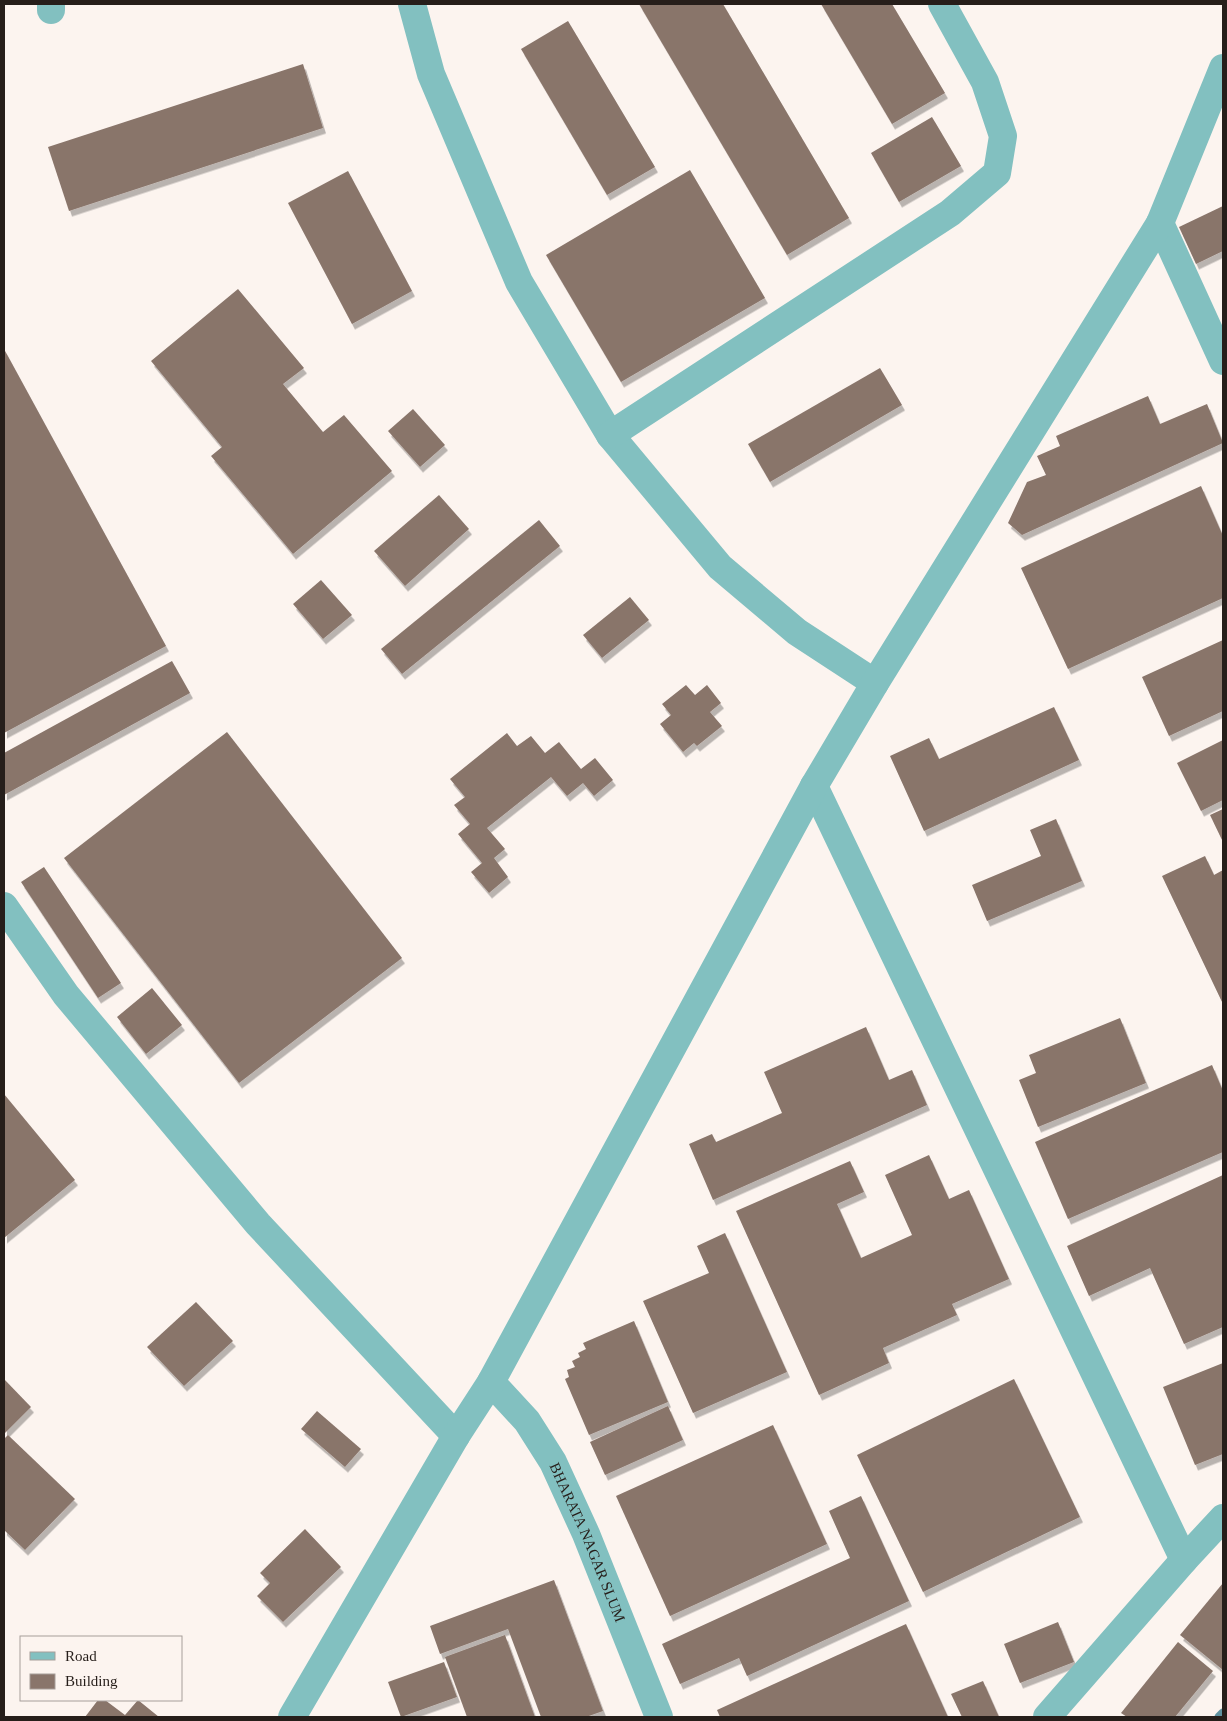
<svg xmlns="http://www.w3.org/2000/svg" width="1227" height="1721" viewBox="0 0 1227 1721" font-family="'Times New Roman',serif">
	<defs>
		<filter id="shadow"><feDropShadow dx="3" dy="5.5" stdDeviation="0" flood-color="#0004"/></filter>
	</defs>
	<rect width="100%" height="100%" fill="#fcf4ef"/>
	<g fill="none" stroke-linecap="round" stroke-linejoin="round">
		<path stroke="#6092a0" stroke-width="9" d="M 1219,1717 L 1223,1713"/>
	</g>
	<g fill="#89756b" filter="url(#shadow)">
		<path d="M 639,4 L 723,4 L 849,218 L 787,255 Z"/>
		<path d="M 821,4 L 892,4 L 945,93 L 892,124 Z"/>
		<path d="M 568,21 L 655,167 L 607,195 L 521,49 Z"/>
		<path d="M 303,64 L 323,128 L 69,211 L 48,147 Z"/>
		<path d="M 932,117 L 961,166 L 899,202 L 871,153 Z"/>
		<path d="M 690,170 L 765,298 L 621,382 L 546,255 Z"/>
		<path d="M 348,171 L 412,291 L 352,324 L 288,203 Z"/>
		<path d="M 1223,206 L 1223,251 L 1196,264 L 1179,227 Z"/>
		<path d="M 238,289 L 304,368 L 283,384 L 323,432 L 344,415 L 392,471 L 293,554 L 211,456 L 222,447 L 151,361 Z"/>
		<path d="M 4,349 L 166,646 L 4,733 Z"/>
		<path d="M 880,368 L 902,405 L 770,482 L 748,444 Z"/>
		<path d="M 1148,396 L 1160,424 L 1207,404 L 1223,443 L 1022,535 L 1008,523 L 1027,482 L 1046,475 L 1037,456 L 1060,446 L 1056,436 Z"/>
		<path d="M 413,409 L 445,445 L 420,467 L 388,431 Z"/>
		<path d="M 1201,486 L 1223,536 L 1223,598 L 1068,669 L 1021,568 Z"/>
		<path d="M 439,495 L 469,529 L 405,586 L 374,551 Z"/>
		<path d="M 539,520 L 560,546 L 402,674 L 381,649 Z"/>
		<path d="M 321,580 L 352,615 L 323,639 L 293,604 Z"/>
		<path d="M 630,597 L 649,620 L 602,658 L 583,635 Z"/>
		<path d="M 1223,640 L 1223,711 L 1169,736 L 1142,677 Z"/>
		<path d="M 172,661 L 190,693 L 4,795 L 4,753 Z"/>
		<path d="M 686,685 L 695,695 L 707,685 L 721,703 L 710,712 L 722,726 L 697,746 L 694,743 L 683,752 L 660,724 L 671,715 L 662,704 Z"/>
		<path d="M 1054,707 L 1079,760 L 924,831 L 890,756 L 929,738 L 939,759 Z"/>
		<path d="M 227,732 L 402,958 L 239,1083 L 64,858 Z"/>
		<path d="M 507,733 L 517,746 L 531,736 L 545,753 L 559,742 L 581,769 L 595,758 L 613,780 L 594,796 L 583,783 L 567,796 L 551,777 L 487,828 L 505,849 L 494,858 L 508,877 L 489,893 L 471,872 L 482,863 L 458,834 L 470,824 L 454,805 L 465,797 L 450,779 Z"/>
		<path d="M 1223,740 L 1223,800 L 1201,811 L 1177,763 Z"/>
		<path d="M 1223,809 L 1223,842 L 1210,815 Z"/>
		<path d="M 1056,819 L 1082,881 L 987,921 L 972,885 L 1041,856 L 1030,830 Z"/>
		<path d="M 1205,856 L 1214,875 L 1223,870 L 1223,1004 L 1162,876 Z"/>
		<path d="M 44,867 L 121,983 L 98,998 L 21,882 Z"/>
		<path d="M 152,988 L 182,1025 L 146,1054 L 117,1017 Z"/>
		<path d="M 1120,1018 L 1146,1083 L 1038,1127 L 1019,1080 L 1036,1073 L 1029,1055 Z"/>
		<path d="M 866,1027 L 889,1080 L 912,1070 L 927,1105 L 713,1200 L 689,1144 L 712,1134 L 716,1142 L 782,1113 L 764,1072 Z"/>
		<path d="M 1212,1065 L 1223,1091 L 1223,1152 L 1068,1219 L 1035,1142 Z"/>
		<path d="M 4,1094 L 75,1180 L 4,1238 Z"/>
		<path d="M 929,1155 L 949,1199 L 969,1190 L 1009,1279 L 952,1304 L 957,1315 L 883,1348 L 889,1363 L 819,1395 L 736,1211 L 850,1161 L 864,1192 L 837,1204 L 861,1258 L 912,1235 L 885,1175 Z"/>
		<path d="M 1223,1175 L 1223,1327 L 1184,1344 L 1150,1268 L 1089,1296 L 1067,1246 Z"/>
		<path d="M 725,1233 L 787,1372 L 693,1413 L 643,1301 L 709,1273 L 697,1246 Z"/>
		<path d="M 196,1302 L 233,1341 L 184,1386 L 147,1347 Z"/>
		<path d="M 634,1321 L 668,1402 L 589,1435 L 565,1379 L 569,1377 L 567,1370 L 575,1367 L 572,1361 L 580,1357 L 578,1353 L 586,1349 L 583,1343 Z"/>
		<path d="M 1223,1363 L 1223,1454 L 1195,1465 L 1163,1387 Z"/>
		<path d="M 4,1379 L 31,1407 L 4,1434 Z"/>
		<path d="M 1014,1379 L 1080,1517 L 923,1592 L 857,1455 Z"/>
		<path d="M 668,1406 L 683,1440 L 605,1475 L 590,1442 Z"/>
		<path d="M 317,1411 L 361,1449 L 345,1467 L 301,1429 Z"/>
		<path d="M 773,1425 L 827,1544 L 670,1616 L 616,1496 Z"/>
		<path d="M 8,1435 L 75,1499 L 25,1550 L 4,1530 L 4,1439 Z"/>
		<path d="M 861,1496 L 909,1601 L 747,1676 L 739,1658 L 680,1684 L 662,1644 L 850,1558 L 829,1511 Z"/>
		<path d="M 305,1529 L 341,1567 L 283,1622 L 257,1596 L 270,1583 L 260,1573 Z"/>
		<path d="M 554,1580 L 603,1711 L 586,1717 L 541,1717 L 508,1629 L 440,1654 L 430,1626 Z"/>
		<path d="M 1223,1583 L 1223,1670 L 1180,1635 Z"/>
		<path d="M 1058,1622 L 1074,1662 L 1020,1683 L 1004,1644 Z"/>
		<path d="M 906,1624 L 948,1717 L 720,1717 L 717,1710 Z"/>
		<path d="M 505,1635 L 535,1717 L 467,1717 L 445,1657 Z"/>
		<path d="M 1178,1642 L 1213,1671 L 1175,1717 L 1127,1717 L 1121,1713 Z"/>
		<path d="M 444,1662 L 457,1697 L 401,1717 L 388,1682 Z"/>
		<path d="M 983,1681 L 999,1717 L 962,1717 L 951,1694 Z"/>
		<path d="M 98,1700 L 105,1700 L 125,1715 L 138,1700 L 159,1717 L 85,1717 Z"/>
	</g>
	<g fill="none" stroke-linecap="round" stroke-linejoin="round">
		<g stroke="#82c0c0" stroke-width="28">
			<path d="M 51,4 L 51,10"/>
			<path d="M 412,4 L 431,74 L 519,282 L 610,435 L 720,567 L 797,632 L 875,683"/>
			<path d="M 1160,223 L 1223,361"/>
			<path d="M 610,435 L 950,213 L 997,173 L 1003,136 L 985,82 L 942,4"/>
			<path d="M 814,786 L 1184,1560"/>
			<path d="M 4,906 L 66,995 L 258,1224 L 456,1436"/>
			<path id="s1" d="M 491,1382 L 527,1421 L 553,1462 L 586,1534 L 659,1717"/>
			<path d="M 292,1717 L 456,1436 L 491,1382 L 814,786 L 875,683 L 1160,223 L 1223,68"/>
			<path d="M 1047,1717 L 1184,1560 L 1223,1518"/>
		</g>
	</g>
	<g text-anchor="middle" stroke-width="4" stroke-linejoin="round" paint-order="stroke">
		<g font-size="15" fill="#261e1a" stroke="#fcf4ef">
			<text dy="5" stroke="none"><textPath href="#s1" startOffset="189">BHARATA NAGAR SLUM</textPath></text>
		</g>
	</g>
	<rect width="1227" height="1721" fill="none" stroke="#261e1a" stroke-width="10"/>
	<rect x="20" y="1636" width="162" height="65" fill="#fcf4ef" stroke="#a69e9a"/>
	<rect x="30" y="1652" width="25" height="8" fill="#82c0c0" stroke="#a69e9a"/>
	<text x="65" y="1661" font-size="15" fill="#261e1a">Road</text>
	<rect x="30" y="1674" width="25" height="15" fill="#89756b" stroke="#a69e9a"/>
	<text x="65" y="1686" font-size="15" fill="#261e1a">Building</text>
</svg>
